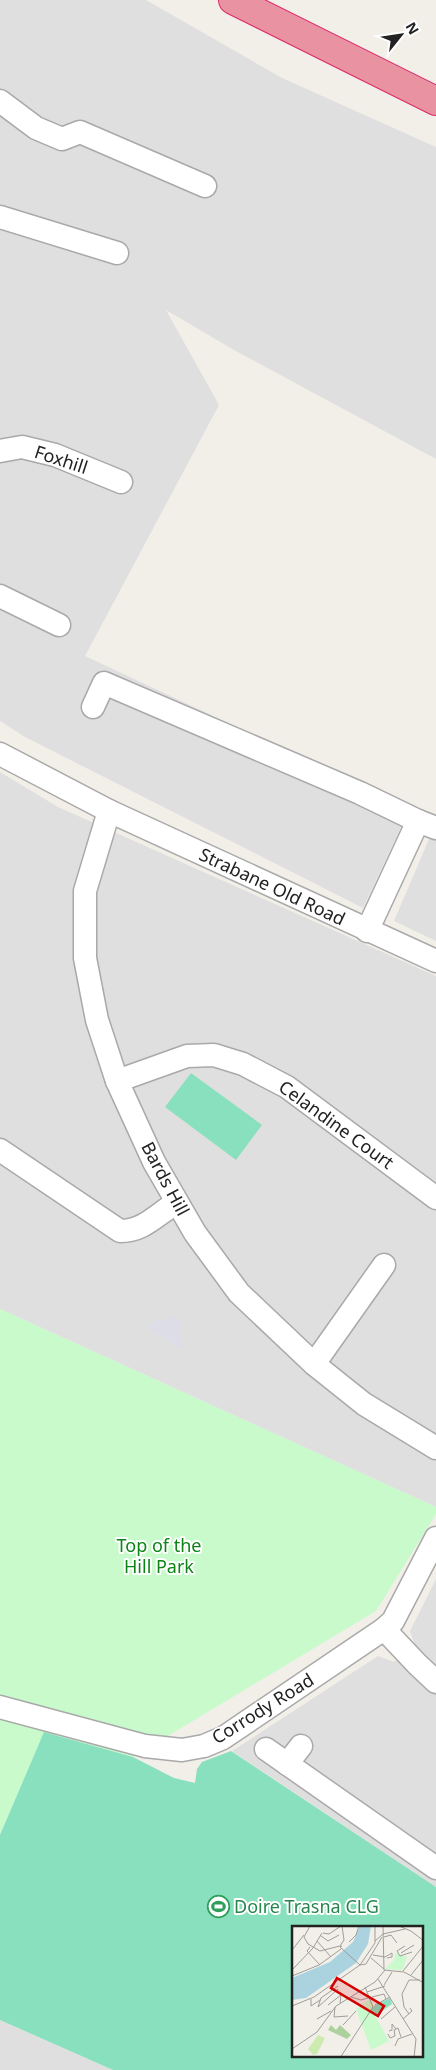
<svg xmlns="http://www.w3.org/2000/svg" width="436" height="2070" viewBox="0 0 436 2070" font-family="'Noto Sans',sans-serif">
	<rect width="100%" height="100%" fill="#f2efe9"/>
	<g fill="#e0dfdf">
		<path d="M 0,0 L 146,0 L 282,78 L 436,147 L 436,459 L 234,350 L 166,310 L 219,405 L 85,656 L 410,808 L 363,908 L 25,737 L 0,721 Z"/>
		<path d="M 0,772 L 58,807 L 436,976 L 436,1507 L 0,1309 Z"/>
		<path d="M 430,837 L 436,839 L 436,941 L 394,921 Z"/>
		<path d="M 436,1579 L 436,1887 L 232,1751 L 378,1656 L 394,1662 L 415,1645 L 410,1631 Z"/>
		<path d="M 0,2020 L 113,2070 L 0,2070 Z"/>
	</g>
	<path fill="#c8facc" d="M 0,1309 L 436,1507 L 436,1514 L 376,1611 L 133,1757 L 44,1732 L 0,1835 Z"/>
	<g fill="#88e0be" fill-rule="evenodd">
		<path d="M 191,1073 L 262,1125 L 236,1160 L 165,1107 Z"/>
		<path d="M 44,1732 L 133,1757 L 174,1778 L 195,1783 L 197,1769 L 202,1762 L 231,1751 L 436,1887 L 436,2070 L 113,2070 L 0,2020 L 0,1835 ZM 294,1928 L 422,1928 L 422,2056 L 294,2056 Z"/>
	</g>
	<path fill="#dddde8" d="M 172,1314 L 182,1325 L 179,1330 L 181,1343 L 185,1347 L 183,1350 L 145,1327 L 158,1320 L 168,1320 Z"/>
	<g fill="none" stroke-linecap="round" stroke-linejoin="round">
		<defs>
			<g id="minor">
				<path d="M 0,101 L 36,128 L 62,139 L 80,132 L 205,186"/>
				<path d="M 0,217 L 117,253"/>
				<path d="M 0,451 L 22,447 L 55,455 L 121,482"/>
				<path d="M 0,596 L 59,625"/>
				<path d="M 93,707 L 104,683 L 360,793 L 418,821"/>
				<path d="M 0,754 L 109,811 L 436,961"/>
				<path d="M 109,811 L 85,891 L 85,958 L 97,1020 L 117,1081 L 154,1162 L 195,1233 L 239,1293 L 314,1364 L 364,1404 L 436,1448"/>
				<path d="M 367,931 L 418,821 L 436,828"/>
				<path d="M 117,1081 L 187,1056 L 214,1055 L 243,1064 L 287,1087 L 436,1198"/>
				<path d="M 0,1150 L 120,1231 C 144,1231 156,1215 176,1203"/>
				<path d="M 314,1364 L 384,1265"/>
				<path d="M 384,1629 L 417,1664 L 436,1682"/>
				<path d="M 0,1707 L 145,1746 L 182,1750 L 204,1746 L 223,1738 L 384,1629 L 393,1621 L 436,1538"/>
				<path d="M 266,1749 L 436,1868"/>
				<path d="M 287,1764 L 301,1746"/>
			</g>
			<path id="highway" d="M 233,0 L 436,101"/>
		</defs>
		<use href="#minor" stroke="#a9a9a9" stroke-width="25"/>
		<use href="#highway" stroke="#dc2a67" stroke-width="30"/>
		<use href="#minor" stroke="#fff" stroke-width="22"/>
		<use href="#highway" stroke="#e892a2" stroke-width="28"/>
	</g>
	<defs>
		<symbol id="stadium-ring" viewBox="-11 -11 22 22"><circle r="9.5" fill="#fff" stroke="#2e9e5b" stroke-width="1.5"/><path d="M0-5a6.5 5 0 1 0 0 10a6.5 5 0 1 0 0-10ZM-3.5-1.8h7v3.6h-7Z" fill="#2e9e5b"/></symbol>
	</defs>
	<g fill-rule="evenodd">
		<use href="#stadium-ring" x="206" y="1894" width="25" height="25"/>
	</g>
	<g text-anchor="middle" stroke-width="4" stroke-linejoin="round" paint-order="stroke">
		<g font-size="18" fill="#222" stroke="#fff">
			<text transform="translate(61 460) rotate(18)" y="6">Foxhill</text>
			<text transform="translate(272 887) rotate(25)" y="6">Strabane Old Road</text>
			<text transform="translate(336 1125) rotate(36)" y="6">Celandine Court</text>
			<text transform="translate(165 1179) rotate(62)" y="6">Bards Hill</text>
			<text transform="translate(263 1709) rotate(-32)" y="6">Corrody Road</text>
		</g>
		<g font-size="18" fill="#0c8416" stroke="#fff">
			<text x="159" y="1552">Top of the<tspan x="159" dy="21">Hill Park</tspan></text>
		</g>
		<g font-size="18" fill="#27864d" stroke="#fff" text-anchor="start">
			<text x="234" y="1913">Doire Trasna CLG</text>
		</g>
	</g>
	<g transform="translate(292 1926)">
		<rect width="131" height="131" fill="#f2efe9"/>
		<path d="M 26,109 L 33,112 L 25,128 L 21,129 L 16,123 Z" fill="#cdebb0"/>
		<path d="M 39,99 L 44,104 L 48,99 L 59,109 L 55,113 L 36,104 Z" fill="#add19e"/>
		<path d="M 104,27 L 115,31 L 110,44 L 93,43 L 102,34 ZM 79,72 L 83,90 L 97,115 L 79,124 L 64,83 Z" fill="#c8facc"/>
		<path d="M 98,72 L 100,78 L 83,90 L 79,84 L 82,80 Z" fill="#88e0be"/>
		<path d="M 68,0 L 79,0 L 76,18 L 64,37 L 14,72 L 0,74 L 0,52 L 38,36 L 61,16 Z" fill="#aad3df"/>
		<path fill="none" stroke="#9f9d99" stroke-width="1" d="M 18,0 L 12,11 L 16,18 L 28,25 L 48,20M 91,0 L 92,44 L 112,46 L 132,57M 107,0 L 119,5 L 132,15M 31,7 L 37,8 L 49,0M 29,10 L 36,15 L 47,9M 92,11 L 99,9 L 105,17M 25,15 L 39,31M 83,15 L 91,8 L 113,3M 57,16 L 64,9 L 67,0M 48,20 L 52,14 L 50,0M 50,20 L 48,21 L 68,39M 113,20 L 105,25 L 108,30 L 120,26M 18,21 L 15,25 L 28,39M 0,24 L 12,9M 109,27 L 122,19M 81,29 L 93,31 L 100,27 L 100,31 L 95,32M 79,32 L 92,43M 68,39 L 74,38 L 90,11M 0,44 L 21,22 L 30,7M 111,45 L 132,19M 119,49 L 132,33M 0,50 L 27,39 L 49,23M 86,53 L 124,113 L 122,132M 92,59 L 100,46M 46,60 L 29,72 L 26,81 L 46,63M 75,66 L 93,60M 59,71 L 69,74 L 79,71M 80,71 L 92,68 L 94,73M 19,73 L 19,80 L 28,74M 36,79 L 49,69 L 48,77M 83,79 L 98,71M 0,80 L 22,71 L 68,39 L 83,17 L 83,0M 43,81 L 42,91 L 56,90M 117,88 L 112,81 L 110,68 L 117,54 L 128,54M 25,93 L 39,85M 89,93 L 103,81M 111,93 L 120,85 L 118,82M 51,99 L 64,85M 97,105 L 100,104 L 100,98 L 104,103M 96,108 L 98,112 L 103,110 L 102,104 L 106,102 L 109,111M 103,120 L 106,113 L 120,108M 0,123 L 25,106 L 44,80 L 83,56 L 93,44M 48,132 L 81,81 L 73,61"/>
		<path fill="#d40000" fill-opacity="0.15" stroke="#d40000" stroke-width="2.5" d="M 45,52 L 92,80 L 86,90 L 39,62 Z"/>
		<rect width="131" height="131" fill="none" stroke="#222" stroke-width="2.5"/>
	</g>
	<g transform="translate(401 35) rotate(60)" stroke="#ffffff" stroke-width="4" paint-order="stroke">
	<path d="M0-4L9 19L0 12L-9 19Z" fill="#222222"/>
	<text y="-8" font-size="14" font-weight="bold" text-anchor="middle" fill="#222222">N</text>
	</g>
</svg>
